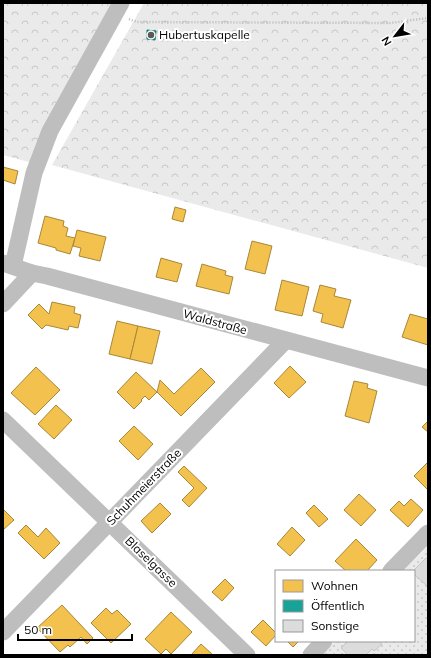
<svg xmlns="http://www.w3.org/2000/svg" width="431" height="658" viewBox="0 0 431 658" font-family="Mulish,sans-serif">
	<defs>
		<pattern id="forest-crowns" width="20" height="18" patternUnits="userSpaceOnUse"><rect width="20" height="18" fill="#eaeaea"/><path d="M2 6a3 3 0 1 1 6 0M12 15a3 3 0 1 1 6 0" fill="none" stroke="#c7c7c7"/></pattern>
		<pattern id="garden-dots" width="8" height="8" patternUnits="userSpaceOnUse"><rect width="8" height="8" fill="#eaeaea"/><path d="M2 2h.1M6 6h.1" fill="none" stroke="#c7c7c7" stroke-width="1.8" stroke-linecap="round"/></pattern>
	</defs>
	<rect width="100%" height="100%" fill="#fff"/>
	<g fill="url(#forest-crowns)">
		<path d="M 3,3 L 115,3 L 32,163 L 3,155 Z"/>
		<path d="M 144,3 L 428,3 L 428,268 L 52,165 Z"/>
	</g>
	<path fill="url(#garden-dots)" d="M 428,546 L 428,655 L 322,655 L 335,641 L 414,641 L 414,571 L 403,571 Z"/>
	<g fill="#f2c14e" stroke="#a98737">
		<path d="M 3,167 L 18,171 L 15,184 L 3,180 Z"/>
		<path d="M 175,207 L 186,210 L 183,222 L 172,219 Z"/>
		<path d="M 45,216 L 64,221 L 63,226 L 68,228 L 66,236 L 75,238 L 70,254 L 56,250 L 56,248 L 38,243 Z"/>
		<path d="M 77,230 L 106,237 L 100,261 L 79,256 L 81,248 L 73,246 Z"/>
		<path d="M 252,241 L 272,246 L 265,274 L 245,269 Z"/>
		<path d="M 161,258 L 182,264 L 177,282 L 156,277 Z"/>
		<path d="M 202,264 L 226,271 L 225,275 L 233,277 L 229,294 L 196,286 Z"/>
		<path d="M 282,280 L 309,287 L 302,316 L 275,310 Z"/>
		<path d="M 320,285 L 336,289 L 334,296 L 351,300 L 343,328 L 321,322 L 323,314 L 313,311 Z"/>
		<path d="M 52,302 L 75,307 L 74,313 L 81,315 L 78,328 L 69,326 L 68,330 L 46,325 L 42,329 L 28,315 L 39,304 L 49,314 Z"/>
		<path d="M 410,314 L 428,319 L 428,345 L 402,337 Z"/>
		<path d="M 117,321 L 138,326 L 130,359 L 109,354 Z"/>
		<path d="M 138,326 L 160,331 L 152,364 L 130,359 Z"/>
		<path d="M 290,366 L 306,382 L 289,398 L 274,383 Z"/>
		<path d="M 36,367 L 60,390 L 35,415 L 11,393 Z"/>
		<path d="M 201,368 L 215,382 L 181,416 L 157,392 L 160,380 L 174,394 Z"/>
		<path d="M 136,372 L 157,392 L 149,400 L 145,396 L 141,400 L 142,401 L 134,409 L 117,392 Z"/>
		<path d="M 354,381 L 368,384 L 367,388 L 377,391 L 369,423 L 345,416 Z"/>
		<path d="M 56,405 L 72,420 L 54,439 L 38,424 Z"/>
		<path d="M 428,421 L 428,432 L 422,427 Z"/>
		<path d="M 134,426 L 153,444 L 138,460 L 119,441 Z"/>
		<path d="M 428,462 L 428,490 L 414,476 Z"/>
		<path d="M 184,466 L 207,488 L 189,507 L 182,500 L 194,488 L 178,472 Z"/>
		<path d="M 359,494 L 376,510 L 361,526 L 344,510 Z"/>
		<path d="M 411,499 L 423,510 L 408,527 L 390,510 L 399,501 L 404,506 Z"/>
		<path d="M 160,503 L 171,514 L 152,533 L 141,521 Z"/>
		<path d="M 314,505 L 328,519 L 319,527 L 306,513 Z"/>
		<path d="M 3,509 L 14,520 L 3,530 Z"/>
		<path d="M 26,525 L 38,537 L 46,528 L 60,543 L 44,559 L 18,533 Z"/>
		<path d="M 292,527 L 305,540 L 290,556 L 277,544 Z"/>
		<path d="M 356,539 L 377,560 L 367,571 L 346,571 L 335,561 Z"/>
		<path d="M 225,579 L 234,588 L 222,601 L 212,592 Z"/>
		<path d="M 62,605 L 93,638 L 87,644 L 81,637 L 70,647 L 68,645 L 60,652 L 37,628 Z"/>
		<path d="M 106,608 L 112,614 L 117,610 L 131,624 L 111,643 L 91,623 Z"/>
		<path d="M 171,612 L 192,632 L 171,654 L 166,649 L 161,654 L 145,639 Z"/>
		<path d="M 263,620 L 276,633 L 276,635 L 266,646 L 251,632 Z"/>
		<path d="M 287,641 L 299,641 L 293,647 Z"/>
		<path d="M 201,644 L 213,655 L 191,655 Z"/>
	</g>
	<path fill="#17a398" stroke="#10726a" d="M 147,30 L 156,31 L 155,40 L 147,39 Z"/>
	<g fill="#dcdcdc" stroke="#c5c5c5">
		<path d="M 426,558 L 428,560 L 428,585 L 427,586 L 414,574 L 413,571 Z"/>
		<path d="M 348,641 L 379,641 L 382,644 L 374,651 L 372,649 L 366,655 L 357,655 L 356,654 L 355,655 L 348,655 L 341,648 Z"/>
	</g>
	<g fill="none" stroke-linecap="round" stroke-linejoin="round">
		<path stroke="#b8b8b8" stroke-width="2.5" stroke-dasharray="1 2" stroke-linecap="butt" d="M 129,19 L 137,22 L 390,23 L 428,18"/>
		<g stroke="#bebebe" stroke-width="17">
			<path d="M 3,263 L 32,273 L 47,276 L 428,378"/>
			<path d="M 13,266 L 34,173 L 50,131 L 121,3"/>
			<path d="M 3,304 L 32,273"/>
			<path d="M 3,420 L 247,655"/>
			<path d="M 391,571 L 428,533"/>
			<path d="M 3,632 L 285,341"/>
			<path d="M 311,655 L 324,641"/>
		</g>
	</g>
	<circle fill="#595959" stroke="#fff" stroke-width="1.5" cx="151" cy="35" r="4"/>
	<g text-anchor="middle" stroke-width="4" stroke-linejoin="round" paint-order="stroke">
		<g font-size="12" fill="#000" stroke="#fff" text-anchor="start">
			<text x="159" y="39">Hubertuskapelle</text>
		</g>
		<g font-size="12" fill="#000" stroke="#fff">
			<text transform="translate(215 322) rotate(15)" y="4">Waldstraße</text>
			<text transform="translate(144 487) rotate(-46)" y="4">Schuhmeierstraße</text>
			<text transform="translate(151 562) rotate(44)" y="4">Blaselgasse</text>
		</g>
	</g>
	<rect width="431" height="658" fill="none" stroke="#000000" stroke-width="8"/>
	<rect x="275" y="570" width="140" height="72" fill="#ffffff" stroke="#999999"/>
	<rect x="283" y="580" width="20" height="12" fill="#f2c14e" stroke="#999999"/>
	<text x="311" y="590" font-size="12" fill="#000000">Wohnen</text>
	<rect x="283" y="600" width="20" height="12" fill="#17a398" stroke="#999999"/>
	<text x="311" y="610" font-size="12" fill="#000000">Öffentlich</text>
	<rect x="283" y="620" width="20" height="12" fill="#dcdcdc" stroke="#999999"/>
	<text x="311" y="630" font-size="12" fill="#000000">Sonstige</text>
	<g transform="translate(395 36) rotate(239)" stroke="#ffffff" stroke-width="3" paint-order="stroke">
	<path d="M0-3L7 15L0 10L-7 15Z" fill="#000000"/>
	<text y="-6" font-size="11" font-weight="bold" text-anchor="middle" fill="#000000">N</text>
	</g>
	<path d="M18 634v6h114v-6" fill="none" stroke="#000000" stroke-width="2"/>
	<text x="24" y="634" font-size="12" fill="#000000" stroke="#ffffff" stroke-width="3" paint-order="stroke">50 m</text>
</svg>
